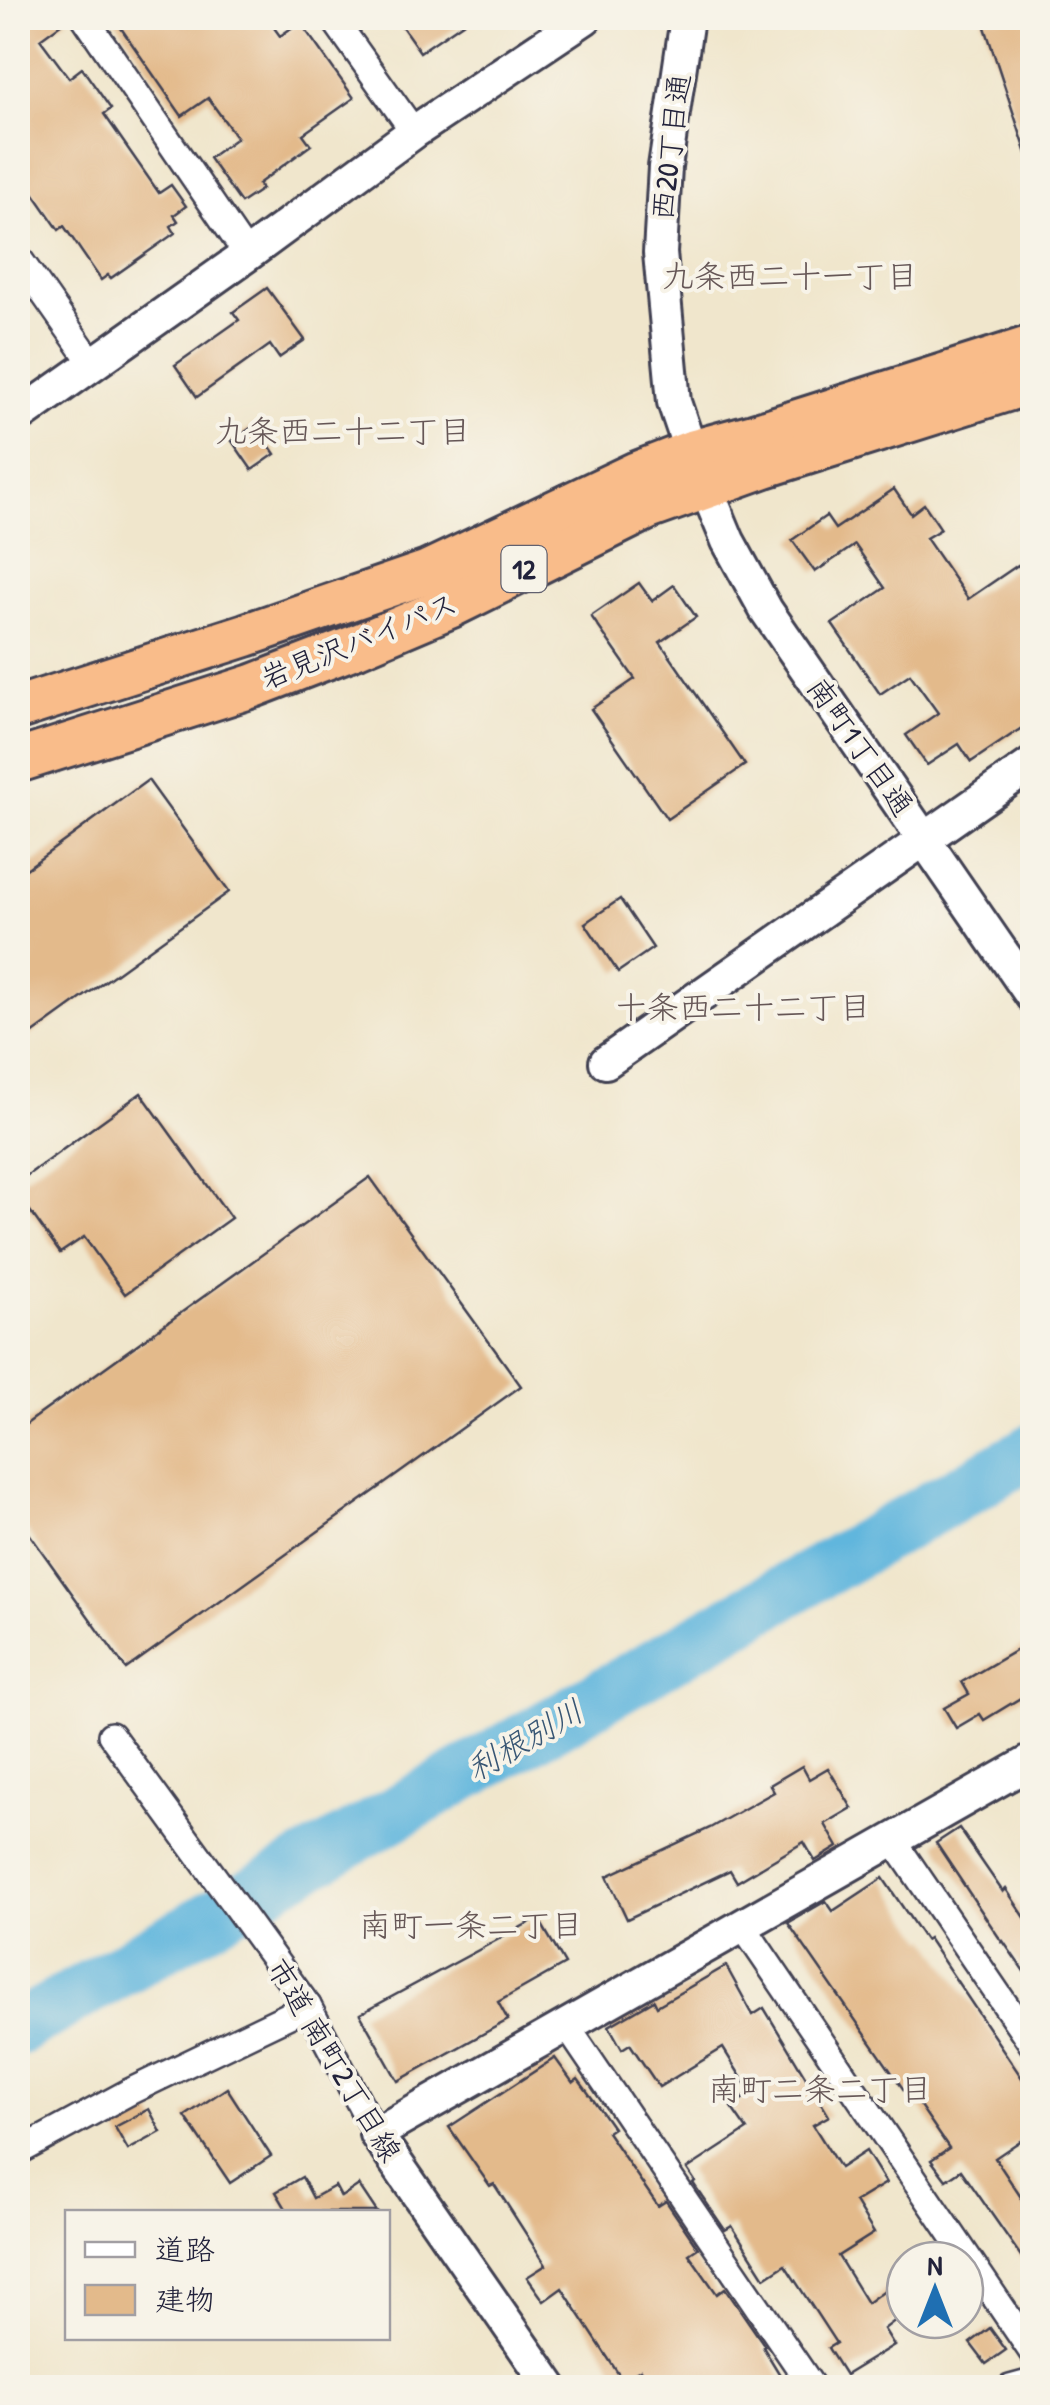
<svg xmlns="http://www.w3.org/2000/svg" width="1050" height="2405" viewBox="0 0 1050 2405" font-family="'Patrick Hand','Klee One',sans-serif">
	<rect width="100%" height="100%" fill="#f7f3e8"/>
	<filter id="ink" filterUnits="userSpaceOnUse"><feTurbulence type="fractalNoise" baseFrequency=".01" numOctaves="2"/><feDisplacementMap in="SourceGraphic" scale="20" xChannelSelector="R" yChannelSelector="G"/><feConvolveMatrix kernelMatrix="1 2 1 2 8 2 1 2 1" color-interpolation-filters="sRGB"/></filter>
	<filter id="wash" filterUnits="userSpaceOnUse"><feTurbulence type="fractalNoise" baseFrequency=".0048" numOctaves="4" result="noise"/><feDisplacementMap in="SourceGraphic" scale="40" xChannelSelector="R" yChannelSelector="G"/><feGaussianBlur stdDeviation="2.25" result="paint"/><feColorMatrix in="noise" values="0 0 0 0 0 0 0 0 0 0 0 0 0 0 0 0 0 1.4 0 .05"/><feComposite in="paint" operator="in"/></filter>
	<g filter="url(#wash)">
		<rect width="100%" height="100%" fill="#f0e6cc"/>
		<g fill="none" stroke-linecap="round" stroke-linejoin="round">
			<path stroke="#60b6dd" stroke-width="55" d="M 18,2028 L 1032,1451"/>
		</g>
		<g id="blocks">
			<g fill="#e3ba8b">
				<path d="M 18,18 L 69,18 L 40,39 L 69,78 L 82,68 L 111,109 L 104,114 L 159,193 L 171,185 L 186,206 L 174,215 L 178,221 L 171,226 L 175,233 L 111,278 L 108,275 L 101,280 L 64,226 L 59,230 L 18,171 Z"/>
				<path d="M 114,18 L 267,18 L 280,36 L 300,22 L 354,98 L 303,134 L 311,145 L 258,184 L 262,189 L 241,203 L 209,158 L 237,138 L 208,98 L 182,116 Z"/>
				<path d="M 396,18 L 470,18 L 420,52 Z"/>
				<path d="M 982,18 L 1032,18 L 1032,156 L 1028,157 Z"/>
				<path d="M 267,288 L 305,340 L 279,358 L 270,345 L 197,397 L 175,365 L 239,320 L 233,312 Z"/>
				<path d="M 255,425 L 275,454 L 252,470 L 232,441 Z"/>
				<path d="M 894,489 L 911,514 L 924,504 L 941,529 L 926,538 L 968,599 L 1018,565 L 1032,585 L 1032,721 L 971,762 L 959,744 L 927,765 L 906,735 L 938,713 L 910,674 L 880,694 L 832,624 L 885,588 L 855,545 L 815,572 L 792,540 L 826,516 L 835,529 Z"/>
				<path d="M 639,583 L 652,601 L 674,585 L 696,617 L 660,642 L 745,765 L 667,819 L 591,709 L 635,679 L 591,616 Z"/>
				<path d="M 148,780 L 229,892 L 18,1044 L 18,875 Z"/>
				<path d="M 620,899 L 653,948 L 618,972 L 585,923 Z"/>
				<path d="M 141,1093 L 231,1218 L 125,1294 L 84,1237 L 60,1253 L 18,1194 L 18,1182 Z"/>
				<path d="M 370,1177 L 521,1386 L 126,1669 L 18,1518 L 18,1430 Z"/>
				<path d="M 1032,1641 L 1032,1691 L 984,1720 L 980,1714 L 956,1728 L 944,1708 L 969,1694 L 962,1682 Z"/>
				<path d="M 802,1766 L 809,1779 L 828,1768 L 852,1808 L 825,1824 L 838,1847 L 815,1861 L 804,1842 L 737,1882 L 730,1870 L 627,1919 L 607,1876 L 710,1828 L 774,1792 L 770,1785 Z"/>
				<path d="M 959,1828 L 1003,1892 L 1006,1889 L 1032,1928 L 1032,1983 L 1003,1941 L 1002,1942 L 936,1843 Z"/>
				<path d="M 883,1878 L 925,1940 L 928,1938 L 1032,2093 L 1032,2133 L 995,2158 L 1032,2214 L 1032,2272 L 961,2170 L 946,2180 L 931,2160 L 949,2148 L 910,2091 L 906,2093 L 788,1923 L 826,1901 L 833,1911 Z"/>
				<path d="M 538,1918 L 565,1964 L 498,2002 L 508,2020 L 398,2081 L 360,2014 Z"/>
				<path d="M 726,1966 L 753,2015 L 764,2008 L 829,2116 L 813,2125 L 840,2168 L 866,2151 L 886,2183 L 855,2202 L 874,2233 L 838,2256 L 867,2303 L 905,2275 L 905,2313 L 884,2329 L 894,2345 L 845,2375 L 828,2348 L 836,2343 L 785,2265 L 765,2278 L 732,2226 L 725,2230 L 693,2183 L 695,2181 L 687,2169 L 747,2130 L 731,2107 L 751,2093 L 723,2048 L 659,2087 L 630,2044 L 622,2049 L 609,2026 L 654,2000 L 657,2006 Z"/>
				<path d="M 555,2058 L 573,2083 L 578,2079 L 592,2098 L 613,2128 L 607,2132 L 658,2206 L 666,2201 L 698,2248 L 689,2254 L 717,2294 L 725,2288 L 765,2346 L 763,2347 L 788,2388 L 652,2388 L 640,2370 L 623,2381 L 562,2288 L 544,2301 L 527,2277 L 546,2265 L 494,2184 L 490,2186 L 449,2127 Z"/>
				<path d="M 227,2088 L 271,2156 L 230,2183 L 185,2116 Z"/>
				<path d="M 149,2109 L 161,2132 L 128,2150 L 115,2127 Z"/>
				<path d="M 302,2177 L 313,2198 L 335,2186 L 341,2197 L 359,2185 L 377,2212 L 288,2212 L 276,2192 Z"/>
				<path d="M 990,2328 L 1006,2350 L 986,2364 L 970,2343 Z"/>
			</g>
		</g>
	</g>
	<g filter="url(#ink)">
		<use href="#blocks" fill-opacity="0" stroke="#413f51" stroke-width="2.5"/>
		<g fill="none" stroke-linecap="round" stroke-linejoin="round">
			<defs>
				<g id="minor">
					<path d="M 85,18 L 247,255"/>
					<path d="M 333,18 L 414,132"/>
					<path d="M 18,257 L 93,364"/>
					<path d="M 111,1735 L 308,2006 L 376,2134"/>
					<path d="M 893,1840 L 1032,2044"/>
					<path d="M 742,1925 L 1032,2352"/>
					<path d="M 566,2025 L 813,2388"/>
					<path d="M 18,2152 L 131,2091 L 308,2006"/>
					<path d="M 1010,2388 L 1032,2382"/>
				</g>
				<g id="tertiary">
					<path d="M 687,18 L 665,167 L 660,253 L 674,402 L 691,452 L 728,541 L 766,610 L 1032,996"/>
					<path d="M 18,417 L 247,255 L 414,132 L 585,18"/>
					<path d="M 606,1062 L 1032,764"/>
					<path d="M 552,2388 L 376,2134 L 1032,1761"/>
				</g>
				<g id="trunk">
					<path d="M 18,708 L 246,635 L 428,572 L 637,473 L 691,452 L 754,435 L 1032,347"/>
					<path d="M 18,761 L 253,686 L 357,646 L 449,607 L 648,508 L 765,466 L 1032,382"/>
				</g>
			</defs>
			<use href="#minor" stroke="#413f51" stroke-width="30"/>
			<use href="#tertiary" stroke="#413f51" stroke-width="38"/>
			<use href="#trunk" stroke="#413f51" stroke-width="48"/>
			<use href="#minor" stroke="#fff" stroke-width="25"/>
			<use href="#tertiary" stroke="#fff" stroke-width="32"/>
			<use href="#trunk" stroke="#f9bc8a" stroke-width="42"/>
		</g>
	</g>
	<g text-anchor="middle" stroke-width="8" stroke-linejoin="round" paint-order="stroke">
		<rect fill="#f7f3e8" stroke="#62616f" stroke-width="2.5" x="501.5" y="546" width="45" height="46" rx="8"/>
		<g font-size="28" font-weight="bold" fill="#22223b">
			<text x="524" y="579">12</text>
		</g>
		<g font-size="30" fill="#22223b" stroke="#f7f3e8">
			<text transform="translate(671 147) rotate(-83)" y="10">西20丁目通</text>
			<text transform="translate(359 641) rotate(-22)" y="10">岩見沢バイパス</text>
			<text transform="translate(860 747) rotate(55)" y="10">南町1丁目通</text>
			<text transform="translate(334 2060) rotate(59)" y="10">市道 南町2丁目線</text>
		</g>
		<g font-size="32" fill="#665757" stroke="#f7f3e8">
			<text x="790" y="287">九条西二十一丁目</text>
			<text x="343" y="442">九条西二十二丁目</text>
			<text x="743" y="1018">十条西二十二丁目</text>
			<text x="471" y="1936">南町一条二丁目</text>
			<text x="820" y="2100">南町二条二丁目</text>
		</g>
		<g font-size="32" font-style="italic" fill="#385674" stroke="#f7f3e8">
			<text transform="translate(525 1740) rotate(-30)" y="11">利根別川</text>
		</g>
	</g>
	<rect width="1050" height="2405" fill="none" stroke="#f7f3e8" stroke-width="60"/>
	<rect x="65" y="2210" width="325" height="130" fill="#f7f3e8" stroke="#a29fa3" stroke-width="2.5"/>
	<rect x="85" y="2242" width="50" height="15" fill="#ffffff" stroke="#a29fa3" stroke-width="2.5"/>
	<text x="155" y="2260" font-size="30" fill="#22223b">道路</text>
	<rect x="85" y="2285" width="50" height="30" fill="#e3ba8b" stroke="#a29fa3" stroke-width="2.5"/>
	<text x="155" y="2310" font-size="30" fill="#22223b">建物</text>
	<g transform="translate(935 2290)"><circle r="48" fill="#f7f3e8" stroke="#a29fa3" stroke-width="2.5"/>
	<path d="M0-8L18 38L0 25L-18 38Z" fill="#1f6fb2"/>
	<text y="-15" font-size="28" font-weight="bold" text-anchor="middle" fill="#22223b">N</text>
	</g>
</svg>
